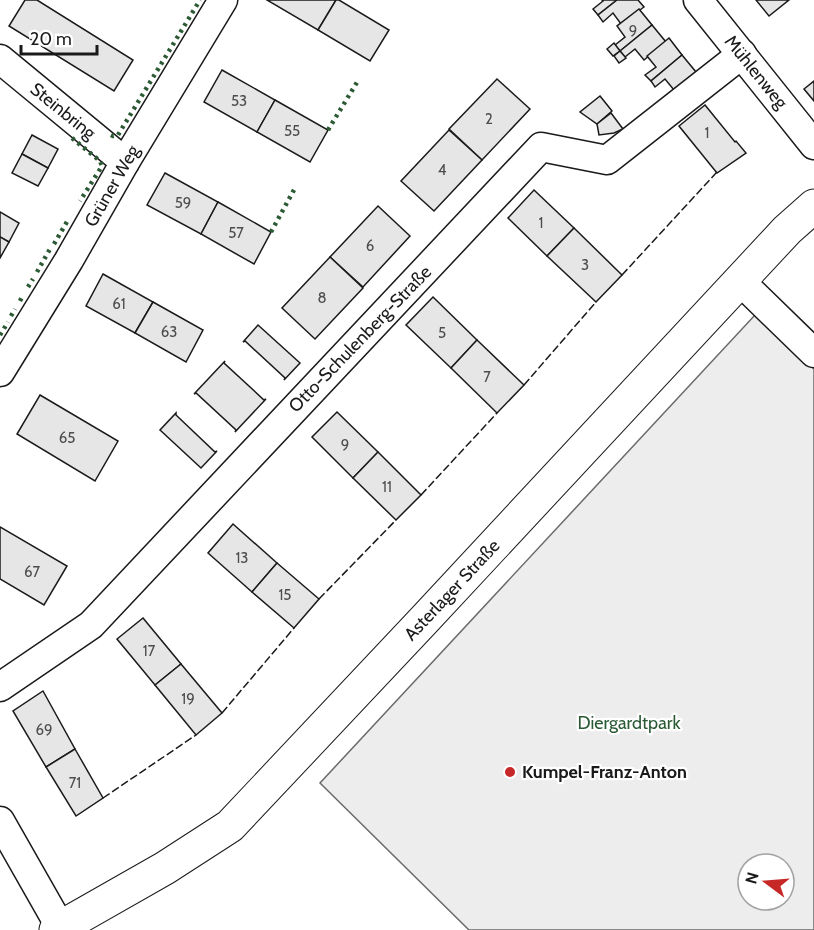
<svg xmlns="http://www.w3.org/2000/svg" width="814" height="930" viewBox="0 0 814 930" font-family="Cabin,sans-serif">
	<rect width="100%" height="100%" fill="#fff"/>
	<path fill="#ededed" stroke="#6a6a6a" stroke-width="1.5" fill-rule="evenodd" d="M 755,315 L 814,369 L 814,930 L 469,930 L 320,783 ZM 748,864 L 784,864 L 784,900 L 748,900 Z"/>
	<g fill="#e6e6e6" stroke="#1a1a1a" stroke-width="1.5">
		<path d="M 25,0 L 37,0 L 133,60 L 114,91 L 9,26 Z"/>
		<path d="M 267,0 L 336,0 L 318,30 Z"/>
		<path d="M 336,0 L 339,0 L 389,30 L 370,61 L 318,30 Z"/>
		<path d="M 602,0 L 617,0 L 598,15 L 593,9 L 603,1 Z"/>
		<path d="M 617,0 L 638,0 L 644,7 L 621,24 L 613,13 L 603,22 L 598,15 Z"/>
		<path d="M 756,0 L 789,0 L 769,16 Z"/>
		<path d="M 639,9 L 652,25 L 620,51 L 615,45 L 625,37 L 617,26 Z"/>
		<path d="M 652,25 L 666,42 L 644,60 L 635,49 L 625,57 L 620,51 Z"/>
		<path d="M 669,38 L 682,55 L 651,81 L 645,75 L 656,67 L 647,56 Z"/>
		<path d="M 614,43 L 620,51 L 613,56 L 607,49 Z"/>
		<path d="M 620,51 L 626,58 L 619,63 L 614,56 Z"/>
		<path d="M 682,55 L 696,72 L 674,90 L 665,79 L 655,87 L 651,81 Z"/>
		<path d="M 222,70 L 275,100 L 257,132 L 204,102 Z"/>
		<path d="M 497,79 L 530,109 L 482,160 L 449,129 Z"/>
		<path d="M 814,81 L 814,101 L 804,89 Z"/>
		<path d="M 600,96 L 612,111 L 597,124 L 580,112 Z"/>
		<path d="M 275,100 L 328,130 L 310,162 L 257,132 Z"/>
		<path d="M 705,105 L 735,142 L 736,141 L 746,153 L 717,173 L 679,126 Z"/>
		<path d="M 611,113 L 623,129 L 614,133 L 599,135 L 597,124 Z"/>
		<path d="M 449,130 L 482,160 L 434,211 L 401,181 Z"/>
		<path d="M 32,135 L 58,149 L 48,168 L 22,154 Z"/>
		<path d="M 22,154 L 48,168 L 38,186 L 12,173 Z"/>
		<path d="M 165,173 L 218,202 L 201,234 L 147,205 Z"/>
		<path d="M 534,190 L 574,228 L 547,256 L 508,218 Z"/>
		<path d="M 218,202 L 271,232 L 254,264 L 201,234 Z"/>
		<path d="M 378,206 L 410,236 L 363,287 L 330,257 Z"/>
		<path d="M 0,212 L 19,223 L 9,242 L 0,237 Z"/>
		<path d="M 574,228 L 622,275 L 596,302 L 547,256 Z"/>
		<path d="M 0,237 L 9,242 L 0,258 Z"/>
		<path d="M 330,257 L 363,288 L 315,339 L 282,308 Z"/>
		<path d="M 103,274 L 153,302 L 135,333 L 86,306 Z"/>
		<path d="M 433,297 L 477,340 L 451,368 L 406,325 Z"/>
		<path d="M 153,302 L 203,330 L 186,362 L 135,333 Z"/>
		<path d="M 258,325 L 300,363 L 284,380 L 285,378 L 245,341 L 243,342 Z"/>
		<path d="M 477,340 L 524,385 L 497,413 L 451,368 Z"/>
		<path d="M 225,361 L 224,363 L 264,400 L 266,399 L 235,432 L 236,430 L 196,393 L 194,394 Z"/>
		<path d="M 40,395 L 118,441 L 95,481 L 17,434 Z"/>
		<path d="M 337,412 L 378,452 L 353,478 L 312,437 Z"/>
		<path d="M 176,413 L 176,415 L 215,452 L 217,451 L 201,468 L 160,430 Z"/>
		<path d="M 378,452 L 421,495 L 396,520 L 353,478 Z"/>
		<path d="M 233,524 L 277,563 L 252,592 L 208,553 Z"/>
		<path d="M 0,527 L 67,566 L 44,605 L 0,579 Z"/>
		<path d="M 277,563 L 319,599 L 294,628 L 252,592 Z"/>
		<path d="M 143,618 L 181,664 L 155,685 L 117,639 Z"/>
		<path d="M 181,664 L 222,713 L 196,735 L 155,685 Z"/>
		<path d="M 43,691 L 75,749 L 46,767 L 13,711 Z"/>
		<path d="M 75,749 L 103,798 L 76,816 L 46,767 Z"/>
	</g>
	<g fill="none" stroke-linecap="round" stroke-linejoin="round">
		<defs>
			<g id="minor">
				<path d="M 698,0 L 814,145"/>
				<path d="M 0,59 L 125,162"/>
				<path d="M 740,281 L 814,353"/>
				<path d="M 0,372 L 69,260 L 125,162 L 223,0"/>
				<path d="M 0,687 L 91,625 L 541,147 L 607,160 L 742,54"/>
				<path d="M 0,821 L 62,930"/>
			</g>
			<path id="major" d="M 56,930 L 165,868 L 230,826 L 425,619 L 787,230 L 814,206"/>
		</defs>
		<use href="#minor" stroke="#1a1a1a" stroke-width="31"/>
		<use href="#major" stroke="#1a1a1a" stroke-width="35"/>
		<use href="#minor" stroke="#fff" stroke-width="28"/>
		<use href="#major" stroke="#fff" stroke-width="33"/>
		<g stroke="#2b5a34" stroke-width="4.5" stroke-dasharray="3 4.5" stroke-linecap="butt">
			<path d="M 328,130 L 359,79"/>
			<path d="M 111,135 L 113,136 L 118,135 L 200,0"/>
			<path d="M 72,138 L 100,161 L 102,166 L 80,201"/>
			<path d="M 271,232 L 295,188"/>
			<path d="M 54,244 L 68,220"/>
			<path d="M 37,272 L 50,249"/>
			<path d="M 28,287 L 33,279"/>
			<path d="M 20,301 L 22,297"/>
			<path d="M 11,316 L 15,309"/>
			<path d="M 0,335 L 8,322"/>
		</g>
		<g stroke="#1a1a1a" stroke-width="1.5" stroke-dasharray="8 3" stroke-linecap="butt">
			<path d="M 622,275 L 717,172"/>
			<path d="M 524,385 L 596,302"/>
			<path d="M 421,495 L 497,413"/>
			<path d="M 319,599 L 396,520"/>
			<path d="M 222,713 L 294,628"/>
			<path d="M 103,798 L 196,735"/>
		</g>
	</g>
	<circle fill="#c62828" stroke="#fff" stroke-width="2" cx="510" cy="772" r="6"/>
	<g text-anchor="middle" stroke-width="4.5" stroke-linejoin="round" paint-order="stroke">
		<g font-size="15" fill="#4d4d4d">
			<text x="633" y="36">9</text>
			<text x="239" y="106">53</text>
			<text x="489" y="124">2</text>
			<text x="292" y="136">55</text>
			<text x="707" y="138">1</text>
			<text x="442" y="175">4</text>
			<text x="183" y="208">59</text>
			<text x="541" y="228">1</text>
			<text x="236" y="238">57</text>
			<text x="370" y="251">6</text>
			<text x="585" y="270">3</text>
			<text x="322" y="303">8</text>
			<text x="119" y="309">61</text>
			<text x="169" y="337">63</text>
			<text x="442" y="338">5</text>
			<text x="487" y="382">7</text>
			<text x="67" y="443">65</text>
			<text x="345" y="450">9</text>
			<text x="387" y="492">11</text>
			<text x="242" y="563">13</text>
			<text x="32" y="577">67</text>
			<text x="285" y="600">15</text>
			<text x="149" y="656">17</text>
			<text x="188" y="704">19</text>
			<text x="44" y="735">69</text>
			<text x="75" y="788">71</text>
		</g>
		<g font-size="18" fill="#1a1a1a" stroke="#fff">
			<text transform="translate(756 72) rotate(51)" y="6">Mühlenweg</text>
			<text transform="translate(63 111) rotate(39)" y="6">Steinbring</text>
			<text transform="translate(112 186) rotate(-60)" y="6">Grüner Weg</text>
			<text transform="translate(360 339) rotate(-46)" y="6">Otto-Schulenberg-Straße</text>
			<text transform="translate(452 590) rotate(-47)" y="6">Asterlager Straße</text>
		</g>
		<g font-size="18" fill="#2b5a34" stroke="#fff">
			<text x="629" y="729">Diergardtpark</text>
		</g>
		<g font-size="18" font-weight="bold" fill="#1a1a1a" stroke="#fff" text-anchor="start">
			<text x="522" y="778">Kumpel-Franz-Anton</text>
		</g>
	</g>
	<g transform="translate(766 882) rotate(286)"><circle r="28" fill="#ffffff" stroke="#a3a3a3" stroke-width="1.5"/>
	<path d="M0-4.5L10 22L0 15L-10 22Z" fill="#c62828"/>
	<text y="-9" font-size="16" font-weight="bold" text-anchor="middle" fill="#1a1a1a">N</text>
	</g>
	<path d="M21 45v9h76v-9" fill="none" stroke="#1a1a1a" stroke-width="3"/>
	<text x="30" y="45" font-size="18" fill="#1a1a1a" stroke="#ffffff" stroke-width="4.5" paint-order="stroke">20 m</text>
</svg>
